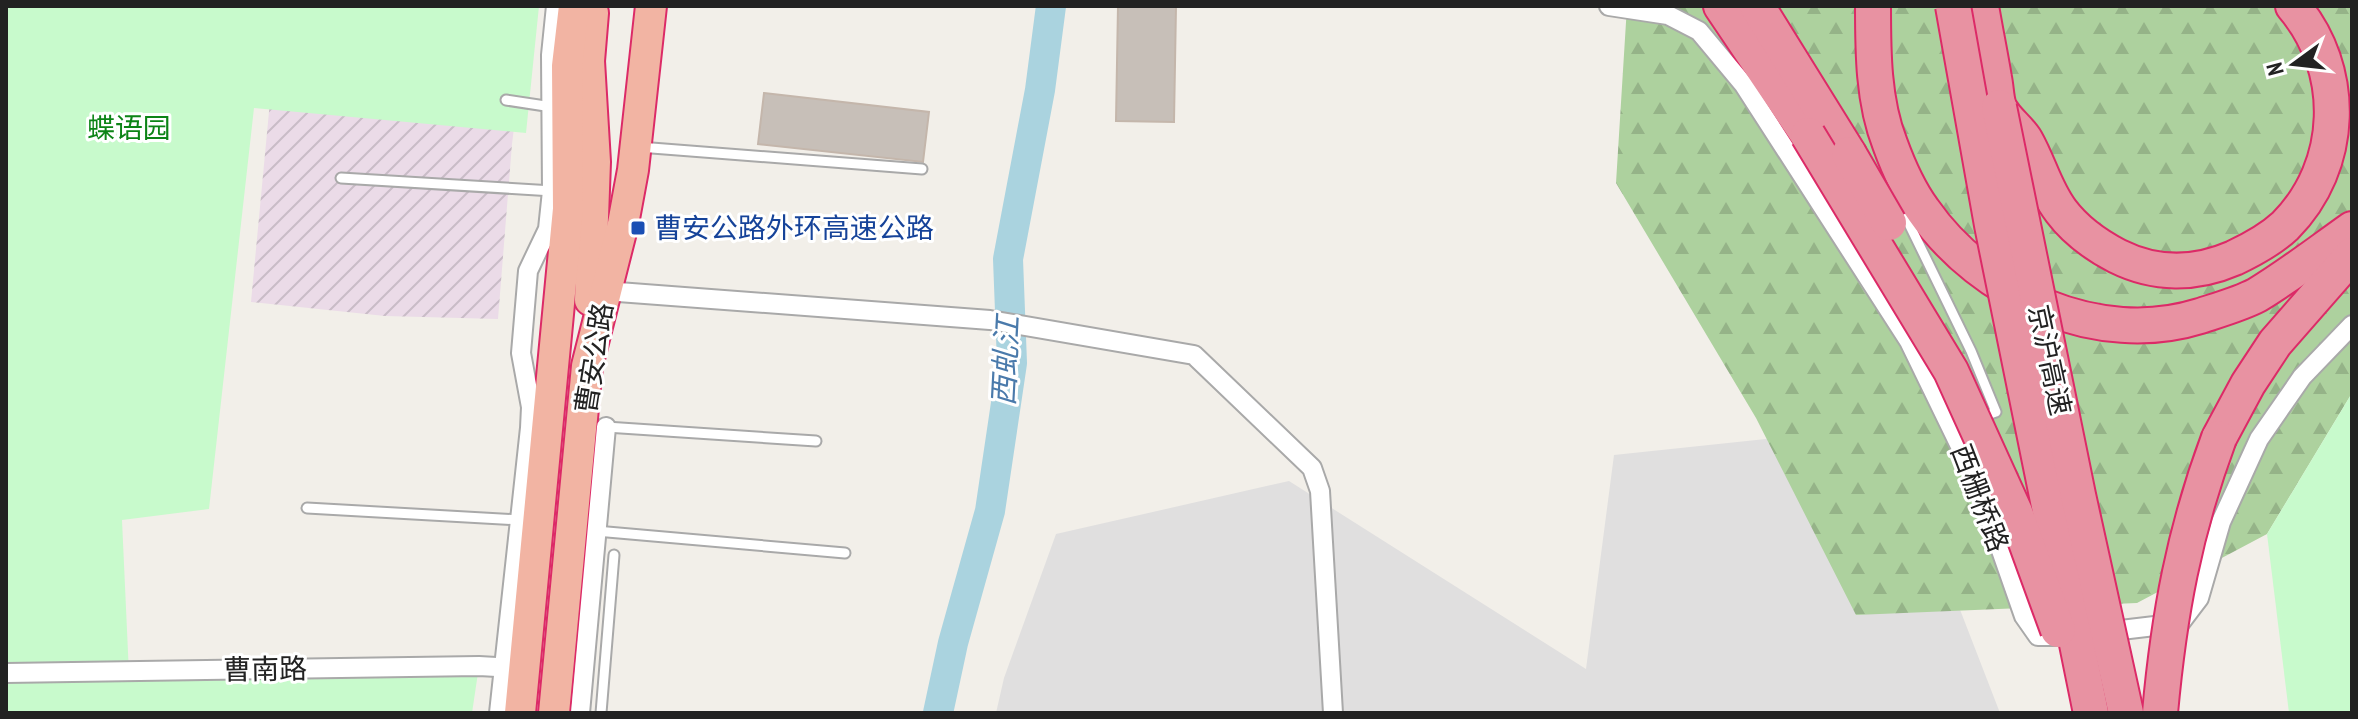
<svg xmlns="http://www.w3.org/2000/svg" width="2358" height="719" viewBox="0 0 2358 719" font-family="'PT Sans Narrow','Noto Sans SC',sans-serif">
	<defs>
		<pattern id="industrial-furrows" width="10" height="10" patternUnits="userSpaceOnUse" patternTransform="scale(2)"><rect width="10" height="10" fill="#ebdbe8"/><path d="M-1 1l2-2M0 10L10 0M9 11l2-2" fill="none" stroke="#c9bcc7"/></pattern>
		<pattern id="forest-firs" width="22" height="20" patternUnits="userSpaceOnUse" patternTransform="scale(2)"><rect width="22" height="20" fill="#add19e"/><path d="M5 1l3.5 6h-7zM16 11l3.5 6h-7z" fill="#95b388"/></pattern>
	</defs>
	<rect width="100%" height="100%" fill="#f2efe9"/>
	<path fill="#e0dfdf" d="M 1889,426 L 2000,713 L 996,713 L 1004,678 L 1056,534 L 1289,481 L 1586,669 L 1614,455 Z"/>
	<path fill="url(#industrial-furrows)" d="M 279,6 L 529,6 L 512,144 L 498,319 L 385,316 L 251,302 Z"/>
	<path fill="url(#forest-firs)" d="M 1627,6 L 2352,6 L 2352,393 L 2267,534 L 2137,603 L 1856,615 L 1756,418 L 1616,183 Z"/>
	<g fill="#c8facc">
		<path d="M 6,6 L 539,6 L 526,133 L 254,108 L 209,509 L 122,520 L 129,674 L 479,666 L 472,713 L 6,713 Z"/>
		<path d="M 2352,393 L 2352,713 L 2289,713 L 2267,534 Z"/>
	</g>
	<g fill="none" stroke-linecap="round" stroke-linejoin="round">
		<path stroke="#aad3df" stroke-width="30" d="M 938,713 L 953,643 L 990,511 L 1012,363 L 1008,259 L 1040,90 L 1051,6"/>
	</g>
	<g fill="#c7bfb8" stroke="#c4b6ab" stroke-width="2">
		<path d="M 1118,6 L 1176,6 L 1174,122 L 1116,121 Z"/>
		<path d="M 764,93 L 929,112 L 923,162 L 758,144 Z"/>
	</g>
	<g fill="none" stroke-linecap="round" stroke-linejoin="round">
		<defs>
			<g id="service">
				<path d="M 506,100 L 552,107"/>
				<path d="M 639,147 L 922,169"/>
				<path d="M 341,178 L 553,191"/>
				<path d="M 1894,193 L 1971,351 L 1996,412 L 1978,418"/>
				<path d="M 606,427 L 816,441"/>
				<path d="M 307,508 L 520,520"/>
				<path d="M 596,531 L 845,553"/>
				<path d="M 601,713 L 614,555"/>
			</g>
			<g id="minor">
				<path d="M 1609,6 L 1668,15 L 1699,31 L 1744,85 L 1909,341 L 1976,479 L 2024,616 L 2038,636 L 2066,636"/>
				<path d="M 605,291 L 990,320 L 1194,355 L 1312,468 L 1320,491 L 1333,713"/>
				<path d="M 2104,632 L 2180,623 L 2199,598 L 2221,522 L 2259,439 L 2302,377 L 2352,325"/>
				<path d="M 6,673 L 479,666 L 515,668"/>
				<path d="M 499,713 L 530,428 L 531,407 L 521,353 L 528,271 L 548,229 L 552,191 L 551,55 L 556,6"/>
				<path d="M 580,713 L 606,427"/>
			</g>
			<g id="trunk">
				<path d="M 590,300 L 595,162 L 589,61 L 593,13"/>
				<path d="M 520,713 L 568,209 L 567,66 L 574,6"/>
				<path d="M 554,713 L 587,366 L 623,224 L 633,170 L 651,6"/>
			</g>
			<g id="motorway">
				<path d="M 1721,6 L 1808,135"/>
				<path d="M 1757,6 L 1849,154"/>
				<path d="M 1873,6 C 1873,51 1873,101 1890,144 C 1898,166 1909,191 1923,210 C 1982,295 2098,348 2200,316 C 2218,310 2240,304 2257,295 C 2290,275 2321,251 2352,229"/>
				<path d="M 1981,6 C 1985,30 1990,54 1994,78 C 1996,87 1996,99 1999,107 C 2005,120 2019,129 2026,141 C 2039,164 2045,190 2061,211 C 2076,231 2096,245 2117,256 C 2155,275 2195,275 2234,258 C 2251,250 2271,239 2285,226 C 2345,166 2347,69 2293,6"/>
				<path d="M 2219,438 L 2248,384 L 2275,343 L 2352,255"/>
			</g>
		</defs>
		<use href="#service" stroke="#a9a9a9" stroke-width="13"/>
		<use href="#minor" stroke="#a9a9a9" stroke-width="22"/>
		<use href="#trunk" stroke="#dc2a67" stroke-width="34"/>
		<use href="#motorway" stroke="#dc2a67" stroke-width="38"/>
		<use href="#service" stroke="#fff" stroke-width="9"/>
		<use href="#minor" stroke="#fff" stroke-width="18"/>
		<use href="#trunk" stroke="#f2b4a3" stroke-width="30"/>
		<use href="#motorway" stroke="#e892a2" stroke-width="34"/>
		<defs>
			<g id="motorway-bridge">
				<path d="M 1953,6 L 1992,225 L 2091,713"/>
				<path d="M 1999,107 L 2078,495 L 2126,713"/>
				<path d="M 1808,135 L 1951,371 L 2015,512 L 2058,630"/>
				<path d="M 1849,154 L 1889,223"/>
				<path d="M 2160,713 C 2169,614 2184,532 2219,438"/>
			</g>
		</defs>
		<use href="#motorway-bridge" stroke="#dc2a67" stroke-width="38" stroke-linecap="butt"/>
		<use href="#motorway-bridge" stroke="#e892a2" stroke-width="34"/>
	</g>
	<rect fill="#1a4fb4" stroke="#fff" stroke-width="3" x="630" y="220" width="16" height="16" rx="4"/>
	<g text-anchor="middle" stroke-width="6" stroke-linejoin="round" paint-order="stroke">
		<g font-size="28" fill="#0c8416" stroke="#fff">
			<text x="129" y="138">蝶语园</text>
		</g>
		<g font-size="28" fill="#164399" stroke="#fff" text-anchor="start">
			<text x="654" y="238">曹安公路外环高速公路</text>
		</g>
		<g font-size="28" fill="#222" stroke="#fff">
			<text transform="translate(594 358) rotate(-81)" y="10">曹安公路</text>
			<text transform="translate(2050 360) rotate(78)" y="10">京沪高速</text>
			<text transform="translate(1980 498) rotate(69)" y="10">西栅桥路</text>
			<text transform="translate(265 669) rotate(-1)" y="10">曹南路</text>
		</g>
		<g font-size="30" font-style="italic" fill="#4a7aab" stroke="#fff">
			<text transform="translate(1006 361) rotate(-87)" y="10">西虬江</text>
		</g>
	</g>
	<rect width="2358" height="719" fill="none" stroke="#222222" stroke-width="16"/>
	<g transform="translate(2294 64) rotate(255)" stroke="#ffffff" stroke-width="6" paint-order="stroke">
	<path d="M0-6L14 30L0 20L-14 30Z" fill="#222222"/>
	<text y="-12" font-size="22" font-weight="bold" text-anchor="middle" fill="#222222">N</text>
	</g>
</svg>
